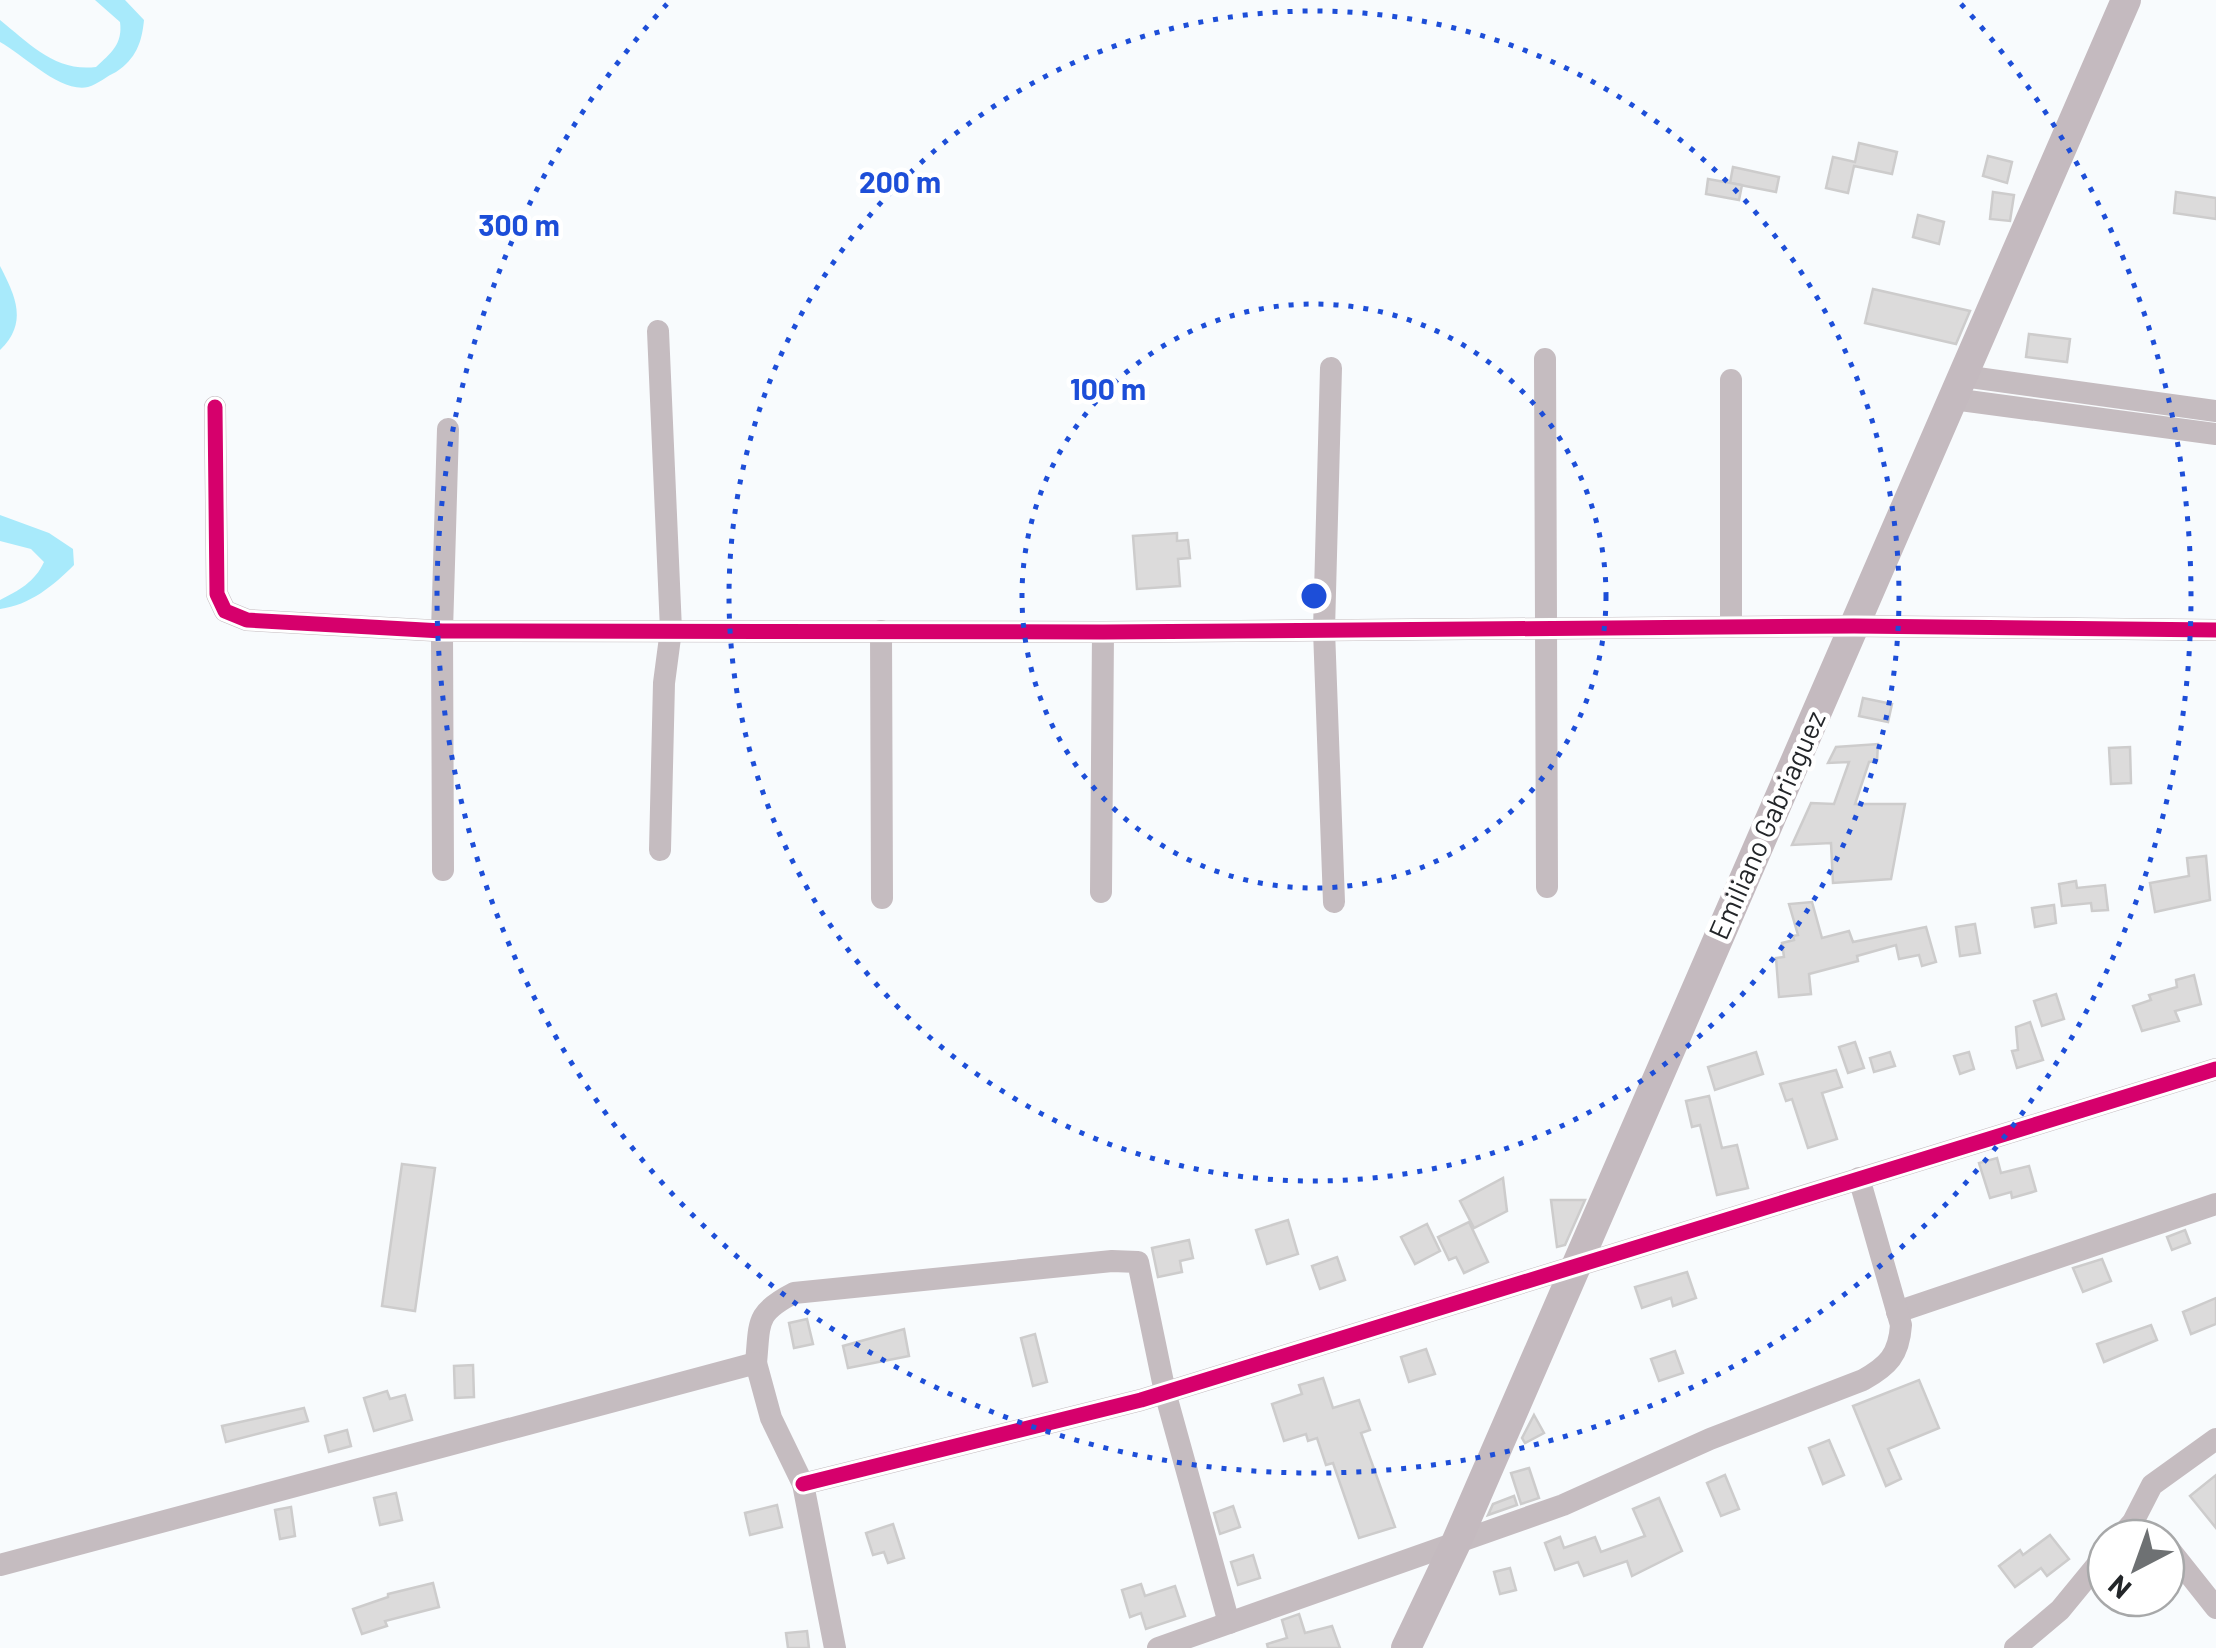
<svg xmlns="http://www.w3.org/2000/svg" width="2216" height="1648" viewBox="0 0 2216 1648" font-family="Barlow,sans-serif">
	<rect width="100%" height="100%" fill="#f8fbfd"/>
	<g fill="#a8eafb">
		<path d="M 95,0 L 125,0 L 144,20 C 142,42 136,59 116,72 C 107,76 98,84 88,87 C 60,93 24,55 0,42 L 0,20 C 30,44 55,72 96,67 C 111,53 123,44 120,22 Z"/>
		<path d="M 0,266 C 16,297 28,323 0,350 Z"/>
		<path d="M 0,515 L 49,533 L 73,549 L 74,565 C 53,586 30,605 0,609 L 0,600 C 18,591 35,582 44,562 L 31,549 L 0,541 Z"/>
	</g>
	<g fill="#dcdbdb" stroke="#cdcccc" stroke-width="2.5">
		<path d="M 1859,143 L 1897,152 L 1892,174 L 1854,166 L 1848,193 L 1826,188 L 1833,157 L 1855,162 Z"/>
		<path d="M 1988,156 L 2012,162 L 2007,183 L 1983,176 Z"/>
		<path d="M 1733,167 L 1779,177 L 1776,192 L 1730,183 Z"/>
		<path d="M 1708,179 L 1742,185 L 1739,200 L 1706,194 Z"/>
		<path d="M 1993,192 L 2014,195 L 2010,221 L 1990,219 Z"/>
		<path d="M 2176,192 L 2216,198 L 2216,219 L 2174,213 Z"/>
		<path d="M 1918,215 L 1944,222 L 1939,244 L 1913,237 Z"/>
		<path d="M 1873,289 L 1970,311 L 1956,344 L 1865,323 Z"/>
		<path d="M 2029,334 L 2070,339 L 2067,362 L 2026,357 Z"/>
		<path d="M 1177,533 L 1177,541 L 1188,540 L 1190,558 L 1178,559 L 1180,586 L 1137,589 L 1133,536 Z"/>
		<path d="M 1863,698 L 1892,704 L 1888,722 L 1859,716 Z"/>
		<path d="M 1878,744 L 1877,761 L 1869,762 L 1855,804 L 1905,804 L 1891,879 L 1833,883 L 1831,843 L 1792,845 L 1811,803 L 1834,804 L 1849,762 L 1828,763 L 1836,747 Z"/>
		<path d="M 2130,747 L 2131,783 L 2111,784 L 2109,748 Z"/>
		<path d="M 2206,856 L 2210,900 L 2155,912 L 2150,883 L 2189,876 L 2187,858 Z"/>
		<path d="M 2076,881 L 2077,888 L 2105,885 L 2108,910 L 2092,911 L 2091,903 L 2062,906 L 2059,884 Z"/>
		<path d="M 1812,902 L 1822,938 L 1849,931 L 1853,942 L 1926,927 L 1936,962 L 1922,966 L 1919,955 L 1899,959 L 1896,945 L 1857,956 L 1858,961 L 1809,974 L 1811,994 L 1779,997 L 1776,958 L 1784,957 L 1782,943 L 1794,940 L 1793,936 L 1798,935 L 1789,904 Z"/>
		<path d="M 2054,905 L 2056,923 L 2035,927 L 2032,908 Z"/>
		<path d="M 1975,924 L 1980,953 L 1960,956 L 1956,927 Z"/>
		<path d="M 2194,975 L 2201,1004 L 2175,1011 L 2179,1021 L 2142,1031 L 2133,1006 L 2151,1000 L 2149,995 L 2177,987 L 2176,980 Z"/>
		<path d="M 2056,994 L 2064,1019 L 2042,1026 L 2034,1001 Z"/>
		<path d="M 2030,1022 L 2043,1060 L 2017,1068 L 2012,1051 L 2018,1050 L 2016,1027 Z"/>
		<path d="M 1855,1042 L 1864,1068 L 1848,1073 L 1839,1047 Z"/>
		<path d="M 1756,1052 L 1763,1074 L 1715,1090 L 1708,1067 Z"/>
		<path d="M 1890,1052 L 1895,1066 L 1874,1072 L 1870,1058 Z"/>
		<path d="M 1969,1052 L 1974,1069 L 1960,1074 L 1954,1056 Z"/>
		<path d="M 1836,1070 L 1842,1087 L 1822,1093 L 1837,1139 L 1808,1148 L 1792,1099 L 1786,1101 L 1780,1084 Z"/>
		<path d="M 1709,1096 L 1722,1148 L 1737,1145 L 1748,1188 L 1717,1195 L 1700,1125 L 1692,1127 L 1686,1101 Z"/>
		<path d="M 1997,1158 L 2001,1173 L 2029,1166 L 2036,1191 L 2012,1198 L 2011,1192 L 1990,1198 L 1979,1163 Z"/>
		<path d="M 402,1164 L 435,1168 L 415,1311 L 382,1306 Z"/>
		<path d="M 1503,1178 L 1507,1211 L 1474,1228 L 1460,1201 Z"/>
		<path d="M 1551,1200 L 1585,1200 L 1565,1245 L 1557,1247 Z"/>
		<path d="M 1288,1220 L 1298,1254 L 1267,1264 L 1256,1230 Z"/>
		<path d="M 1469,1222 L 1488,1262 L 1464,1273 L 1456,1257 L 1449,1260 L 1438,1237 Z"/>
		<path d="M 1427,1224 L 1440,1251 L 1415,1264 L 1401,1237 Z"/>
		<path d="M 2185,1230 L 2190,1243 L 2172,1250 L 2167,1237 Z"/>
		<path d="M 1189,1240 L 1193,1258 L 1180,1261 L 1182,1272 L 1158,1277 L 1152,1248 Z"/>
		<path d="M 1337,1257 L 1345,1280 L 1320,1289 L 1312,1266 Z"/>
		<path d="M 2102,1259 L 2111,1281 L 2083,1292 L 2073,1268 Z"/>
		<path d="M 1687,1272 L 1696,1298 L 1673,1306 L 1671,1298 L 1642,1308 L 1635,1287 Z"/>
		<path d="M 2216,1298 L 2216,1324 L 2191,1334 L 2183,1312 Z"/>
		<path d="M 807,1319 L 813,1344 L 794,1348 L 789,1323 Z"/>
		<path d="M 2151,1325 L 2157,1340 L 2104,1362 L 2097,1344 Z"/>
		<path d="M 904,1329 L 909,1356 L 848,1368 L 843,1346 Z"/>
		<path d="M 1035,1334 L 1047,1382 L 1033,1386 L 1021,1338 Z"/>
		<path d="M 1426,1349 L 1435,1374 L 1409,1382 L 1401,1357 Z"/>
		<path d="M 1675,1351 L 1683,1373 L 1659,1381 L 1651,1359 Z"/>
		<path d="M 473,1365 L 474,1397 L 455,1398 L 454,1366 Z"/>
		<path d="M 1323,1378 L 1333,1408 L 1359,1400 L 1370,1430 L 1361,1433 L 1395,1527 L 1359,1538 L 1333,1463 L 1326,1465 L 1317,1438 L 1308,1441 L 1306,1434 L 1284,1441 L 1272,1404 L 1302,1394 L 1299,1385 Z"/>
		<path d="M 1919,1380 L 1939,1428 L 1888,1449 L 1901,1479 L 1886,1486 L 1853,1406 Z"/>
		<path d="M 387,1391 L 390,1399 L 405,1395 L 412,1420 L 374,1431 L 364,1398 Z"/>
		<path d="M 304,1408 L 308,1421 L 226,1442 L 222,1426 Z"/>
		<path d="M 1534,1415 L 1544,1433 L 1525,1443 L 1522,1438 Z"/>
		<path d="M 347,1430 L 351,1446 L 329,1452 L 325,1436 Z"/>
		<path d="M 1829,1440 L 1844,1475 L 1823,1484 L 1809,1448 Z"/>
		<path d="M 1529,1468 L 1539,1498 L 1521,1504 L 1511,1473 Z"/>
		<path d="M 1725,1475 L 1739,1509 L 1721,1516 L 1707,1483 Z"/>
		<path d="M 2216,1475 L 2216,1528 L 2190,1496 Z"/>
		<path d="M 396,1493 L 402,1520 L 380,1525 L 374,1498 Z"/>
		<path d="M 1514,1496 L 1517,1505 L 1488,1515 L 1493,1504 Z"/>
		<path d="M 1659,1498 L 1682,1551 L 1632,1576 L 1627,1561 L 1584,1576 L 1578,1562 L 1555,1570 L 1545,1543 L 1560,1537 L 1564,1548 L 1595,1537 L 1601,1552 L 1645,1536 L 1633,1509 Z"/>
		<path d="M 777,1505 L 782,1527 L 750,1535 L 745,1513 Z"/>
		<path d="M 1233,1506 L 1240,1527 L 1220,1534 L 1214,1513 Z"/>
		<path d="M 291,1507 L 295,1536 L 280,1539 L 275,1510 Z"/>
		<path d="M 893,1524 L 904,1558 L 888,1563 L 884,1552 L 873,1555 L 866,1533 Z"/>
		<path d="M 2050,1535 L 2069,1559 L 2047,1576 L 2041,1568 L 2015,1587 L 1999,1566 L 2020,1550 L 2023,1555 Z"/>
		<path d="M 1253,1555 L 1260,1578 L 1238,1585 L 1231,1562 Z"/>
		<path d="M 1510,1568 L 1516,1590 L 1500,1594 L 1494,1572 Z"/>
		<path d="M 433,1583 L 439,1607 L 385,1621 L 387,1626 L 362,1634 L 353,1609 L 388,1597 L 388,1594 Z"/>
		<path d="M 1141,1584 L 1145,1596 L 1175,1586 L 1185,1616 L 1146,1629 L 1141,1613 L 1130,1617 L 1122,1590 Z"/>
		<path d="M 1299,1614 L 1305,1633 L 1332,1626 L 1340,1648 L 1268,1648 L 1267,1644 L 1287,1638 L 1282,1620 Z"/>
		<path d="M 807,1631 L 809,1648 L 788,1648 L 786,1633 Z"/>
	</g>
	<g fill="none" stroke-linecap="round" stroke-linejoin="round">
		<g stroke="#c5bcc0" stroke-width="22">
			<path d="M 658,331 L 671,630 L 664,683 L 660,850"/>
			<path d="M 1545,359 L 1547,887"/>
			<path d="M 1331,368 L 1324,630 L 1334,902"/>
			<path d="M 1963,376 L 2216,411"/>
			<path d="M 1953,399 L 2216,434"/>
			<path d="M 215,407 L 217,594 L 225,611 L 247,620 L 442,631 L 1103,632 L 1854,626 L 2216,630"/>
			<path d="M 1731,627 L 1731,380"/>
			<path d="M 881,631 L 882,898"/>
			<path d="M 443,870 L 442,631 L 448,429"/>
			<path d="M 1101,892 L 1103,632"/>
			<path d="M 1897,1312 L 2216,1204"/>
			<path d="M 756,1363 C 760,1322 755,1313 794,1293 L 1112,1261 L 1138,1262 L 1165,1392 L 1229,1623"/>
			<path d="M 803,1484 L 1141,1400 L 2216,1069"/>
			<path d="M 2119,1538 L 2133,1522 L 2152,1485 L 2216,1439"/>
			<path d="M 2166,1545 L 2216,1608"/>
			<path d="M 0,1565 L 756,1363 L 771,1418 L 803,1484 L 835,1648"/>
			<path d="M 1158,1648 L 1563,1505 L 1710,1439 L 1863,1380 C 1888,1366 1899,1355 1901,1325 L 1859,1178"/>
			<path d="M 2015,1648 L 2060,1610 L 2106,1554"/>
		</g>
		<path stroke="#c4babf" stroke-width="30" d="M 1406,1648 L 1455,1545 L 2126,0"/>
		<defs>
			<g id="cycleway">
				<path d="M 215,407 L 217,594 L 225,611 L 247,620 L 442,631 L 1103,632 L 1854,626 L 2216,630"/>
				<path d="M 803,1484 L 1141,1400 L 2216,1069"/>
			</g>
		</defs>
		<use href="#cycleway" stroke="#fff" stroke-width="21"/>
		<use href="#cycleway" stroke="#d6006c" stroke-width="15"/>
	</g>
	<g fill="none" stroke="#1d4ed8" stroke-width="5" stroke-dasharray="5 10">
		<circle cx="1314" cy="596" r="292"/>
		<circle cx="1314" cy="596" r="585"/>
		<path d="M1961 4A877 877 0 1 1 667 4"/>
	</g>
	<g text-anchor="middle" stroke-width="9" stroke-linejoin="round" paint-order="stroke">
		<g font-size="28" fill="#232629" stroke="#fff">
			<text transform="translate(1767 825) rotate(-66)" y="10">Emiliano Gabriaguez</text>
		</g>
	</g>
	<circle cx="1314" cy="596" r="15" fill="#1d4ed8" stroke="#fff" stroke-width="5"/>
	<g font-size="30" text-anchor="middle" font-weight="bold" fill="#1d4ed8" stroke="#fff" stroke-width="9" stroke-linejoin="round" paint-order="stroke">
		<text x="900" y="193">200 m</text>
		<text x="519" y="236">300 m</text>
		<text x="1108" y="400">100 m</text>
	</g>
	<g transform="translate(2136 1568) rotate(221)"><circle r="48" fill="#ffffff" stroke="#a7a8a9" stroke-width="2.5"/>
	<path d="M0-8L18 38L0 25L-18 38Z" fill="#6e7173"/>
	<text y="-15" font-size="28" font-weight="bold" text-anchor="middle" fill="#232629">N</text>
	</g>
</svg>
